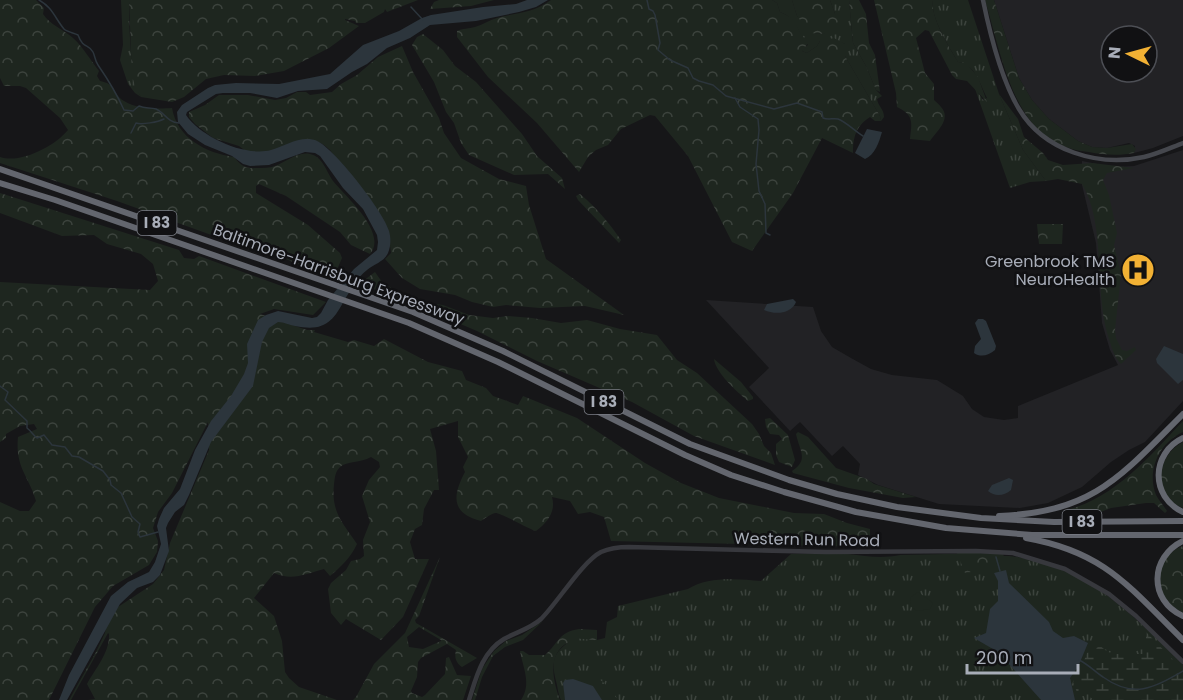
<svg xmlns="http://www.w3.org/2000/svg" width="1183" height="700" viewBox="0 0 1183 700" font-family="Poppins,sans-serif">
	<defs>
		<pattern id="grass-tufts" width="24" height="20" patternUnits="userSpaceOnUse" patternTransform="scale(1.5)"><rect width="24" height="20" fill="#1e261f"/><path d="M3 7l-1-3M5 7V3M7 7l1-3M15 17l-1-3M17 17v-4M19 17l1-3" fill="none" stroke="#3c433d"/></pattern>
		<pattern id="forest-crowns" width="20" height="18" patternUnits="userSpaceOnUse" patternTransform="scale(1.5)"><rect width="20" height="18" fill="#1e261f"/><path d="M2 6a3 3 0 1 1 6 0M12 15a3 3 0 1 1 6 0" fill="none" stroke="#3c433d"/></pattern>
		<pattern id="wetland-marsh" width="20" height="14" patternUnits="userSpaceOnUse" patternTransform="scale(1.5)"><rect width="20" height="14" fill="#1e261f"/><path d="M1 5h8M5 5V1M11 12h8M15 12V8" fill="none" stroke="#3c433d"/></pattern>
	</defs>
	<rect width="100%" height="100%" fill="#161618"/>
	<g fill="#222225" fill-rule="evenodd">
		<path d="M 994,0 L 1183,0 L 1183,136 L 1153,148 L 1134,153 L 1135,146 L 1129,143 L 1107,148 L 1092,147 L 1078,141 L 1049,119 L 1032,100 L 1019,78 ZM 1111,36 L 1147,36 L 1147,72 L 1111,72 Z"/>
		<path d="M 1183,150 L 1183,401 L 1145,442 L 1129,450 L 1111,462 L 1082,487 L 1048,503 L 1020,508 L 939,504 L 878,485 L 858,475 L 860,464 L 843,446 L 832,456 L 800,422 L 790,431 L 749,387 L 769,368 L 706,300 L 813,307 L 821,331 L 832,347 L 851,358 L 871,369 L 892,375 L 937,380 L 963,396 L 972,409 L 984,417 L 1004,420 L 1018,418 L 1018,406 L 1118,365 L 1110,350 L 1102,323 L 1096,243 L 1082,185 L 1082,161 L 1113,167 L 1134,166 Z"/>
	</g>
	<g fill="url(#grass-tufts)">
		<path d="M 121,0 L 129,0 C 129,22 130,80 141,97 L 135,93 L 128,84 L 120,60 L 123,45 Z"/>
		<path d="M 772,0 L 792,0 L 797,16 L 813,33 L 824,34 L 836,25 L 835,14 L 830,0 L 849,0 L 853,43 L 866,66 L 876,90 L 882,96 L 877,99 C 878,106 884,109 884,117 L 881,121 L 880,116 L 845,56 L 845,44 L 838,41 L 820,41 L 817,46 L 807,53 L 802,51 L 803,48 L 808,45 C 795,30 800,20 780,12 L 777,3 Z"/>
		<path d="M 933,0 L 968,0 L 999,94 L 1023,150 L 1046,181 L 1030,182 L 1010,188 L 974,86 L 983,100 L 987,98 C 980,84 975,64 958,62 C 949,47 930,17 933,0 Z"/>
		<path d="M 992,553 C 997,557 1003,556 1009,556 C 1025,557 1040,562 1054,567 C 1107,586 1145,627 1183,665 L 1183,700 L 561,700 C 558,694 558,688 556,681 C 550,657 555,652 575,637 L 597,640 L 605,638 L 607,622 L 617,617 L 618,606 L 688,589 C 708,576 738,579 761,581 L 791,554 C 810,554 829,553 848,554 C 866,556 881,559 900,555 Z"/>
	</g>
	<g fill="url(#forest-crowns)" fill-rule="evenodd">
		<path d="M 0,0 L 36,0 L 44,8 L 43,14 C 49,24 64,30 73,38 C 84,48 90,60 99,71 L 97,76 L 100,81 C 117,84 112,94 124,101 C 136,109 158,109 172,108 C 177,138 206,153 234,157 C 241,166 246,169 257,168 C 263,168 270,168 275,166 C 286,162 298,151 310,154 C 323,157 326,171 333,181 C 346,197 388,233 370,254 L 351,245 L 340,232 L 286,196 L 259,184 L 256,186 L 256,193 L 308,225 L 340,253 L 342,258 L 335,274 L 313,271 L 286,259 L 253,250 L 117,201 L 0,163 L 0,157 C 21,164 55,146 68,130 L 60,118 L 26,88 L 20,86 L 4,86 L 0,78 Z"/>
		<path d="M 129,0 L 418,0 L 387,12 L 385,9 L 384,12 L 365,23 L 356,23 L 355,21 L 345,19 L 345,20 L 359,26 L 329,48 L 284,71 L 255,76 L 224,75 L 206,79 L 184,97 L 172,102 L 141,97 L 136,89 L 132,76 Z"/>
		<path d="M 439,0 L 494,0 L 471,6 L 430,9 L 434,2 Z"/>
		<path d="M 551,0 L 772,0 L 777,3 L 780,12 C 803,21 793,30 809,42 L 802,51 L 807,53 L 817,46 L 820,41 L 834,38 L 845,44 L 845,56 L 880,116 L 881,121 L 875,121 L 870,117 C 856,126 853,137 853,153 L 822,138 L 793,193 L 752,251 L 732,242 L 688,156 L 655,116 L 650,115 L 621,129 L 608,145 L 596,150 L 588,157 L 579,172 L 537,123 L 488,77 L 457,37 L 457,31 C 463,28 469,29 475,27 C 483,25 489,20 497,18 C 518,12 532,14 551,0 Z"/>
		<path d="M 792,0 L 830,0 L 835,14 L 840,19 L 836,25 L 839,29 L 838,31 L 824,34 L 810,33 L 797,16 Z"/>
		<path d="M 849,0 L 859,0 L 866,14 L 869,43 L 875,55 L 880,92 L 876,90 L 866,66 L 853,43 Z"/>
		<path d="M 874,0 L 933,0 C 930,17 949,47 958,62 L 966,63 L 978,77 L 987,102 L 967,81 L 956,79 L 952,75 L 929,31 L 925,30 L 916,38 L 925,73 L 934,84 L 934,100 C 936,102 939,104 941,107 C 952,119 936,132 930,141 L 910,139 C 912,122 914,115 897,107 L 896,93 Z"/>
		<path d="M 985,0 L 994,0 L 1019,78 L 1032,100 L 1049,119 L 1078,141 L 1092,147 L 1107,148 L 1132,144 L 1136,149 L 1134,153 C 1119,156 1104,155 1089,152 C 1078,151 1067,148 1058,144 C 1011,122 999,45 985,0 Z"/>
		<path d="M 423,34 L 443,50 L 455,66 L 476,82 L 522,134 L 537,156 L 562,178 L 565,189 L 548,174 L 514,175 L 469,155 L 461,143 L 454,123 L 446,112 L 434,82 L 412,45 L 417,37 Z"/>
		<path d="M 402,46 L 413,72 L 439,118 L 444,133 L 461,158 L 499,179 L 526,186 L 529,205 L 546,259 L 624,315 L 585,306 L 540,308 L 506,305 L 493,307 L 472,302 L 455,295 L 420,289 L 402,278 L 385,259 L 391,253 C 392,229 346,172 330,150 C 309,130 295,145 272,151 C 264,154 255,152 247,152 L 239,146 L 213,138 L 195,124 L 189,117 L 189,112 L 205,105 L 219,95 L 248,95 L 275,100 L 286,98 L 297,92 L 306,92 L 310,95 L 332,92 L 341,84 L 357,75 L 378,57 Z"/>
		<path d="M 999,94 L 1018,119 L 1024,137 L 1043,153 L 1048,160 L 1063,165 L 1092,163 L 1134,168 L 1107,173 L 1103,180 L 1109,195 L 1117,233 L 1114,245 L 1121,274 L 1115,330 L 1116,338 L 1122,350 L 1127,351 L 1135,347 L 1136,350 L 1121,364 C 1114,357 1112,348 1109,339 C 1093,293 1107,225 1082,184 L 1058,179 L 1046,181 L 1023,150 Z"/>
		<path d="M 0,193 L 179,250 L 184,258 L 194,259 L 199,256 L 326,302 L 313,315 L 274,309 L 260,314 L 307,330 L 315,330 L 314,332 L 348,342 L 354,340 L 374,346 L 384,339 L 428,362 L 462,371 L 466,380 L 486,388 L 493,396 L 518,405 L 523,396 L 577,418 L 645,463 L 681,483 L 719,498 L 794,513 L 824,514 L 847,523 L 870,529 L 870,547 L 611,541 L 604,517 L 590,512 L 578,514 L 570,501 L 552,497 C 556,511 548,522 536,531 C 526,528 500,512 495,513 C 491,514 485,518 481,521 C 450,513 453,495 465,472 L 463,467 L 468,457 L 458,437 L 458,421 L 430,429 L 436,451 L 439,490 L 434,490 L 424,509 L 422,525 L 415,529 L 410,542 L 415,559 L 429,559 L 403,617 L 381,640 L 346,619 L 341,625 L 331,613 L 328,589 L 331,583 L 346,570 L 351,561 L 360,559 L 364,556 L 363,540 L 370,522 L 362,496 L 369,480 L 380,467 L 379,462 L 371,457 C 360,463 347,461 340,467 C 335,472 335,477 334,484 C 331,512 342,522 357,544 C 351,557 341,567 330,576 L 324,569 C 306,574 292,581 274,573 L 254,598 L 274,616 L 282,641 L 285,672 L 289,678 L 299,687 L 337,700 L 88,700 L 95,699 L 87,684 C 96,668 110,652 109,634 L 108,633 L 71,700 L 69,700 L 95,654 L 105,633 L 106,626 L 118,607 L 153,584 L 164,570 L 170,543 L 209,450 L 208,422 L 172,493 L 158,512 L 153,528 L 158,541 L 157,552 L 149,565 L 113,586 L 95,607 L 49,700 L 0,700 L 0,502 L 20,511 L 29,511 L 36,501 C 29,476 15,468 18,437 L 37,429 L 34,424 L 20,426 L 6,434 L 6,438 L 0,442 L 0,282 L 150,290 L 158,281 L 153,264 L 141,254 L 107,244 L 94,235 L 62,236 L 0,213 Z"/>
		<path d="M 580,194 C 598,209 608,222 621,240 L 619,243 L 578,200 L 576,196 Z"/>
		<path d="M 1037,224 L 1063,224 L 1062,244 L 1039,244 Z"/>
		<path d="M 375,272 L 382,282 L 404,296 L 419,302 L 443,305 L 469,315 L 493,318 L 507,316 L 532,318 L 561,323 L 587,320 L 620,329 L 657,335 L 677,360 L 697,373 L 752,424 L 759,434 L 764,446 L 771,453 L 775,465 L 694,436 L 632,402 L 537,361 L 477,331 L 392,295 L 359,284 Z"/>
		<path d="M 714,359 L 741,382 L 753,397 L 753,399 L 748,401 C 736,391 716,373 714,359 Z"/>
		<path d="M 770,418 L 788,435 L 795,460 L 792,467 L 779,462 L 776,455 L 776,444 L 782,439 L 779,435 L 770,434 L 766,427 L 765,419 Z"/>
		<path d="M 1183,421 L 1183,432 C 1160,442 1146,470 1156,495 C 1159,501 1164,506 1167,511 L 1165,513 L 1154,503 L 1146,503 L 1111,508 L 1093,515 L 1070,514 L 1067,510 C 1116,497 1150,456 1183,421 Z"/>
		<path d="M 798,432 L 808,437 L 836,468 L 867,479 L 874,484 L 916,497 L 903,498 L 849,488 L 793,473 L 792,471 C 809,460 800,452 796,434 Z"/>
		<path d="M 1183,442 L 1183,508 C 1151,496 1156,456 1183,442 Z"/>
		<path d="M 1183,546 L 1183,613 C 1176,609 1165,602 1162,594 C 1154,575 1164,552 1183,546 Z"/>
		<path d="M 957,553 L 1003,553 L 1006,566 L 965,573 Z"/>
		<path d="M 440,557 L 419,616 L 415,620 L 416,623 L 477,658 L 462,667 C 456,663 454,657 456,650 L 447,644 L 421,658 L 418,662 L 417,677 L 411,691 L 412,693 L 422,697 L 425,695 L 445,674 L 446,658 L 449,657 L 457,675 L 471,676 L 463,700 L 353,700 L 356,697 L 374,664 L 405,633 ZM 419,627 L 441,640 L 441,641 L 423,649 L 409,647 L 407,637 Z"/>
		<path d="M 543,621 L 523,640 L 505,647 L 493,656 L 482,677 L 475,700 L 472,700 L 482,669 L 494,651 L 506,641 L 522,635 Z"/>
		<path d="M 579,629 L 597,630 L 597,640 C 589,641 582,637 574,640 C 546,649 552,679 560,700 L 521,700 C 532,684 523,668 520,651 L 523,651 L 529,655 L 545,655 C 559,643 558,632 579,629 Z"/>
		<path d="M 598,679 C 609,684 610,693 619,700 L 604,700 L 591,683 Z"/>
	</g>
	<path fill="url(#wetland-marsh)" d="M 1146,632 L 1183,670 L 1183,700 L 1094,700 L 1090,697 L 1078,695 L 1073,682 L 1082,666 L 1087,653 L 1100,646 L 1108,652 L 1116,654 L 1143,654 L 1146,646 Z"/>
	<path fill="#1e261f" d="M 918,592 L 933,603 L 930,609 L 917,611 L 910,606 L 911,597 Z"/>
	<g fill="#2c353c">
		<path d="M 527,0 L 548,0 L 536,7 L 519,12 L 476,21 L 430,25 L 410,38 L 387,48 L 367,64 L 352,72 L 327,89 L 298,91 L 277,98 L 250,93 L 223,93 L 216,94 L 187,112 L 186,115 C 201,137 245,157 271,150 C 286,146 298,136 315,140 C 332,145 384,212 389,231 C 391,238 391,246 388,253 C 384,262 374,264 367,270 C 357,278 352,288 345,299 C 333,322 324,332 295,326 C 289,325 284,322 278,322 L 269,328 L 262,342 L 253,386 L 211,442 L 189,495 L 184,505 L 175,512 L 168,523 L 166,528 L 169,551 L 160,575 L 153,582 L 137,588 L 120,604 L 67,700 L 59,700 L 69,675 L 111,596 L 128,582 L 149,572 L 155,562 L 161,544 L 157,526 L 159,519 L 164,508 L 180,489 L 195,450 L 211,421 L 231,396 L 244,374 L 248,363 L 247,344 L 258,320 L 266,315 L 278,311 L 312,318 L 317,317 L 321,313 L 328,300 L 354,269 L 377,250 L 378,242 L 377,235 L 363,209 L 343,188 L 320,156 L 315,153 L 305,152 L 269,165 L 250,166 L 243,164 L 232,156 L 205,145 L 188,134 L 178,122 L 177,112 L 182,105 L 208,88 L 215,85 L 236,83 L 279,84 L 330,74 L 363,45 L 399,31 L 422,18 L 431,15 L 483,7 L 516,4 Z"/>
		<path d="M 867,129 L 882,132 C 879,142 875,155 865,159 L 855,153 Z"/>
		<path d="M 793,299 L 796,302 C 791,314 775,315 764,310 L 767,304 Z"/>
		<path d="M 978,319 L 983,319 L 986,321 L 996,346 L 995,350 C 989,355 981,358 974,353 L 975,346 L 981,339 L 975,323 Z"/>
		<path d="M 1164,346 L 1183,354 L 1183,380 L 1178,384 L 1157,363 L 1156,359 Z"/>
		<path d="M 1009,478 L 1013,480 L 1011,490 C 1004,496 995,497 988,491 L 992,485 Z"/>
		<path d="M 1006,570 L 1009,583 L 1049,622 L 1053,631 L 1063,638 L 1074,636 L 1088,643 L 1078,667 L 1070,678 L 1075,700 L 1041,700 L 998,652 L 974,638 L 986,633 L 990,609 L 998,601 L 998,581 L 994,573 Z"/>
		<path d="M 573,679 L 593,686 L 602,700 L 565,700 L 563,683 L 565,680 Z"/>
	</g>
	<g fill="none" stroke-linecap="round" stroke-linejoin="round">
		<g stroke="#2c353c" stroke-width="1.5">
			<path d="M 39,0 C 52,7 55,18 64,29 C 67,32 74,33 78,35 C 83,49 89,44 93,52 C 95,56 95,61 98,65 C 109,81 116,92 124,110 L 133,111 L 139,106 C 145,109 150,107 156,109 C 165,113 167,122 179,123"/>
			<path d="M 647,0 L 649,9 L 653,11 L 655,15 L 660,43 L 658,50 L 670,60 L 688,68 L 693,78 L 699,81 L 713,85 L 726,96 L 774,109 L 797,103 L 822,112 L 823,118 C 828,120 833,118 838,119 C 846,122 855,131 863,136"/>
			<path d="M 411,7 L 423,20"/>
			<path d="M 735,98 L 740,107 L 758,119 L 759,130 L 756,164 L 759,191 L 765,204 L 766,233 L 770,235"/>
			<path d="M 131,133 L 136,123 C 142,125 158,122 164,119"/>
			<path d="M 0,386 L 8,392 L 5,400 L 27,421 L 27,428 C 32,432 33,435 37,438 L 44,435 L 52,445 L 65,447 L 72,456 L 79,457 L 103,471 L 110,480 L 111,485 L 121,493 L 132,517 L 140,524 L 138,532 L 140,537 L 158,532"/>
			<path d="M 996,557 L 1000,571"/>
			<path d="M 1079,660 C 1088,664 1095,672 1103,677 C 1134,699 1153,688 1183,671"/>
		</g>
		<path stroke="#37383d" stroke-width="4.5" d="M 469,700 C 476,678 482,652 504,639 C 516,632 530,629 541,619 C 558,602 582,562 601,552 C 610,548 620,547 629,547 L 826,552 L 976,551 L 1013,553 L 1065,569 L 1109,594 L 1136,616 L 1183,662"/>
		<path stroke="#45474d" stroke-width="4.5" d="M 983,0 C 990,34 1001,79 1019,109 C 1044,151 1098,167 1144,157 C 1157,154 1170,148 1183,143"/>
		<g stroke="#63666e" stroke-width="6">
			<path d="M 0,169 L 413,312 L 503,351 L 690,444 L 789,480 L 837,494 L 897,507 L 981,518 L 1054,522 L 1183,521"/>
			<path d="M 0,183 L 55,200 L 409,323 L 498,362 L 685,455 L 731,475 L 784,492 L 856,512 L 946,528 L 1032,535 L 1183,535"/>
			<path d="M 1183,438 C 1151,453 1150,497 1183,512"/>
			<path d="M 999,516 C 1094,512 1120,477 1183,414"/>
			<path d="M 1026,538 C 1105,552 1129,587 1183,640"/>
			<path d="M 1183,541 C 1150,557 1148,600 1183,616"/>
		</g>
	</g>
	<defs>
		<symbol id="hospital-disc" viewBox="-11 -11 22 22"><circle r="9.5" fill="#f2b134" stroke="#111113"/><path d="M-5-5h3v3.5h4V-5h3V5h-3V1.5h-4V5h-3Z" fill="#111"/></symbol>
	</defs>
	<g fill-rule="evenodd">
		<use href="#hospital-disc" x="1119" y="251" width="38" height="38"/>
	</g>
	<g text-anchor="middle" stroke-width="5" stroke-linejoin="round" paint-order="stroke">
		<g fill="#111113" stroke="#7b7e86" stroke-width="1.5">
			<rect x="137.5" y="211" width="39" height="24" rx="4.5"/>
			<rect x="584.5" y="390" width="39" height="24" rx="4.5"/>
			<rect x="1062.5" y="510" width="39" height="24" rx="4.5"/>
		</g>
		<g font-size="15" font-weight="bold" fill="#a8adb8">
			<text x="157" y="228">I 83</text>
			<text x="604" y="407">I 83</text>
			<text x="1082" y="527">I 83</text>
		</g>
		<g font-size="16" fill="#a8adb8" stroke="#111113" text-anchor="end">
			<text x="1115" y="267">Greenbrook TMS<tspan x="1115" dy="18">NeuroHealth</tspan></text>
		</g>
		<g font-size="16" fill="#a8adb8" stroke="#111113">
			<text transform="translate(339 274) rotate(20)" y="6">Baltimore-Harrisburg Expressway</text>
			<text transform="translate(807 539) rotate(1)" y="6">Western Run Road</text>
		</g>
	</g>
	<g transform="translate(1129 54) rotate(275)"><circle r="28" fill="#111113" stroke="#4d4f55" stroke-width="1.5"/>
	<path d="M0-4.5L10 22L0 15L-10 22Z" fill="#f2b134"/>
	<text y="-9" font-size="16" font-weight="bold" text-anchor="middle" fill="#a8adb8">N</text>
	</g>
	<path d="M967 664v9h111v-9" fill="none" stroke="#a8adb8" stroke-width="3"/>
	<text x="976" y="664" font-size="18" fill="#a8adb8" stroke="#111113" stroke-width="4.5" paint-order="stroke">200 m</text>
</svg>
